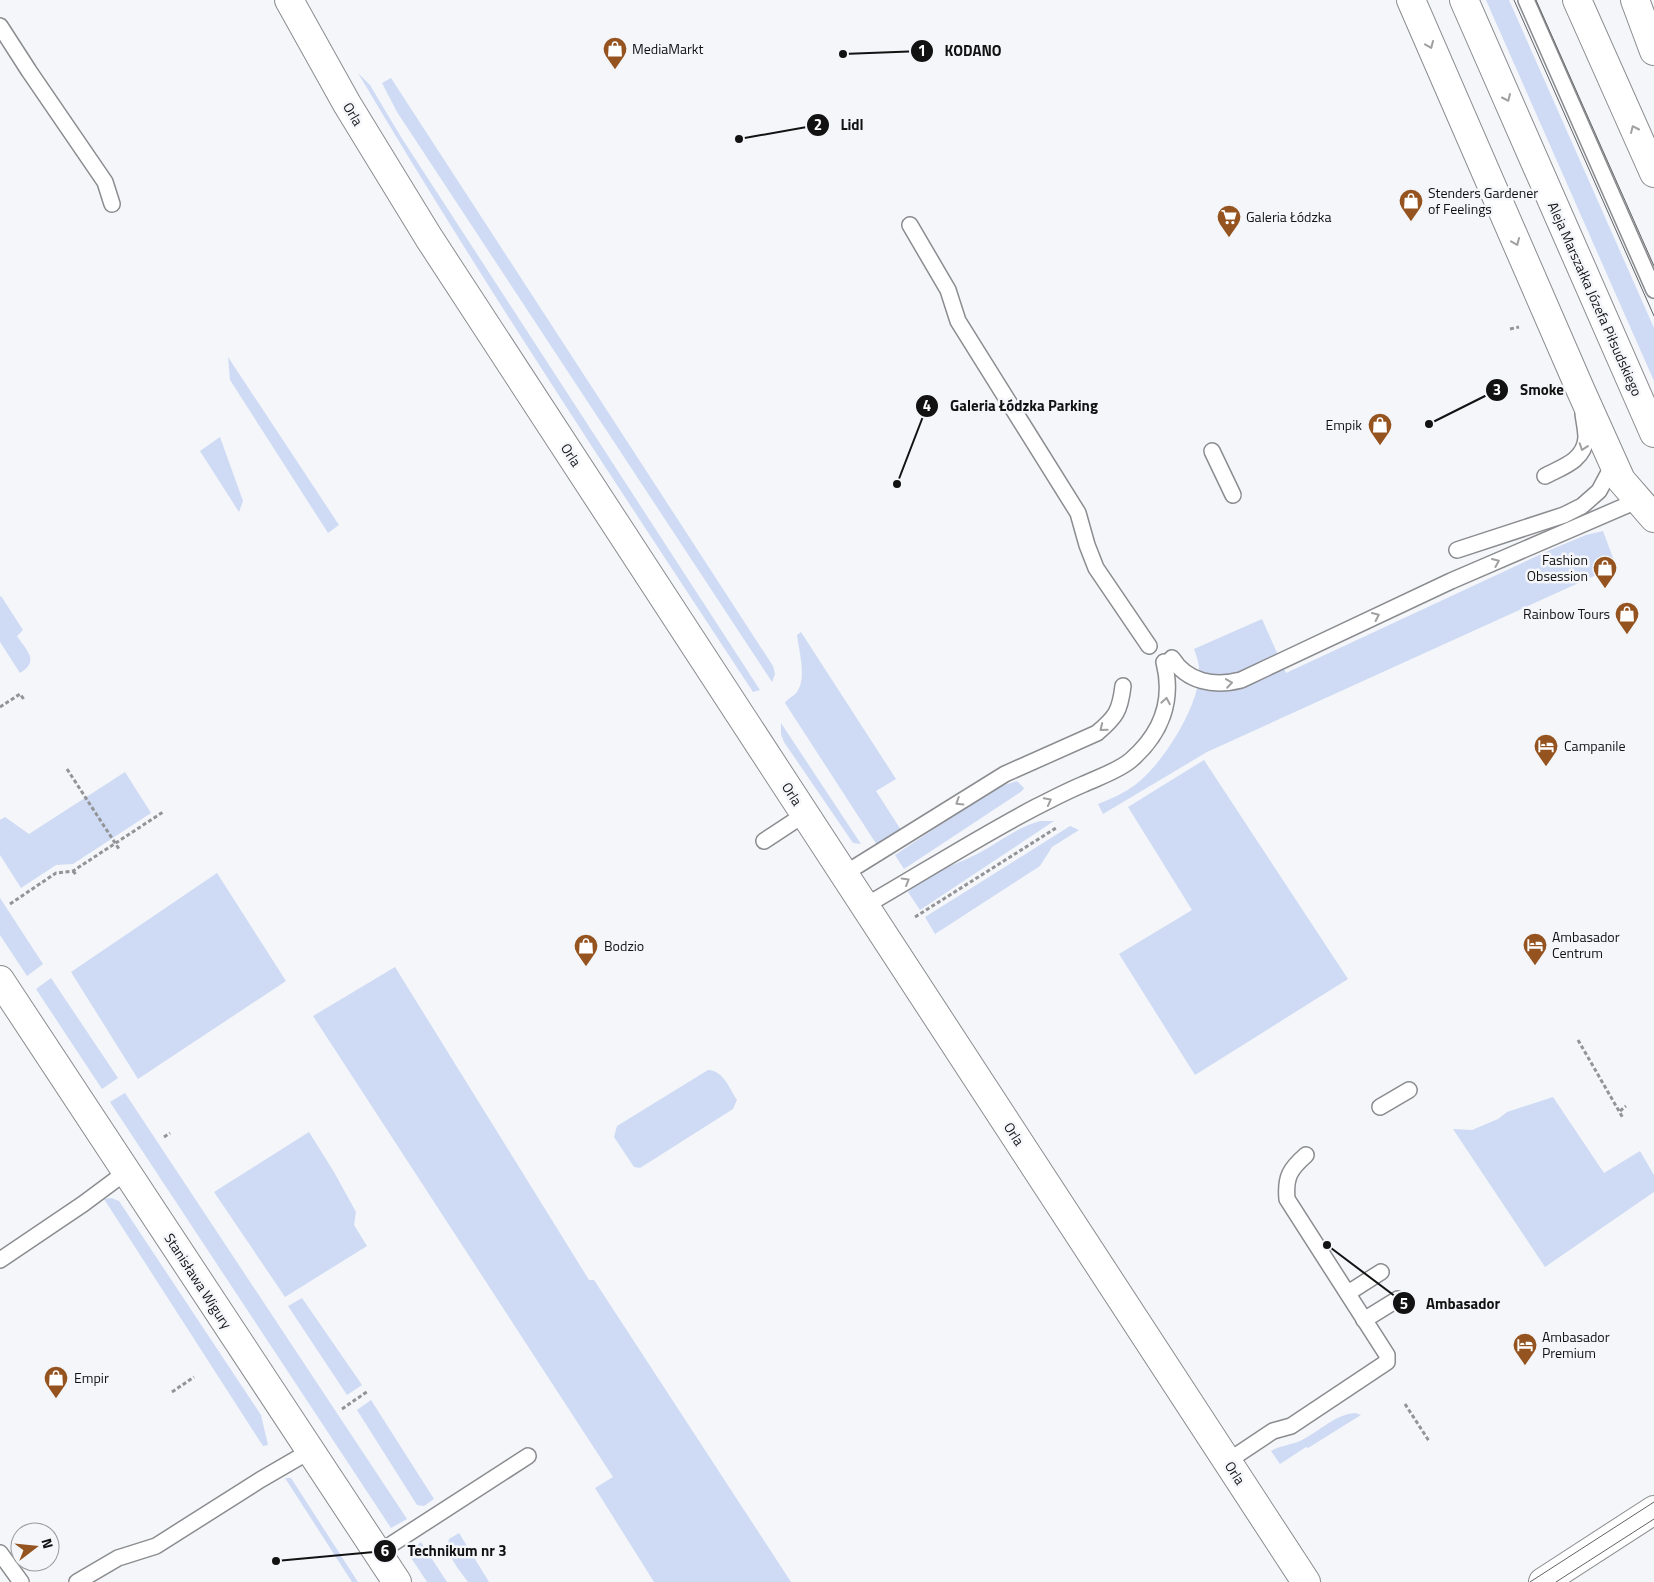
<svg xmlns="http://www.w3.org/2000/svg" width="1654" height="1582" viewBox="0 0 1654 1582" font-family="'Titillium Web',sans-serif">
	<rect width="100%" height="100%" fill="#f4f6f9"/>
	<g fill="#cfdbf5">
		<path d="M 1486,0 L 1509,0 L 1654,328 L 1654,381 Z"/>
		<path d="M 358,73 L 370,85 L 401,137 L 760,690 L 753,692 C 619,488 483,284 358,73 Z"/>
		<path d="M 391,78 L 773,666 L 775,674 L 772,682 L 397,112 L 382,83 Z"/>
		<path d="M 228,357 L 339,525 L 328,533 L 230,380 Z"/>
		<path d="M 220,437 L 243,501 L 239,512 L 200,451 Z"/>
		<path d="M 1603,531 L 1616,566 L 1207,752 L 1103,814 L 1098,804 C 1111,799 1124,793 1135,785 C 1162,765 1198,708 1199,675 C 1200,666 1197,657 1194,649 L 1262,619 L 1286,673 L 1550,550 L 1586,535 Z"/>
		<path d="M 1,596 L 23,630 L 17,636 C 27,651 40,661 20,673 L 0,642 L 0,597 Z"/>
		<path d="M 801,632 L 896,779 L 876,791 L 901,830 L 877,845 L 785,703 C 788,698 794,696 797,692 C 807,677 799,652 797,635 Z"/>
		<path d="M 781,723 L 861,844 L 853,843 L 784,742 L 781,734 Z"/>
		<path d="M 1204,760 L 1348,979 L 1195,1075 L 1119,954 L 1192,910 L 1128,807 Z"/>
		<path d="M 125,772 L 151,813 L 73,864 L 56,865 L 21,888 L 0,855 L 0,820 L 5,817 L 29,834 Z"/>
		<path d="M 1017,781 L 1024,788 L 1022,791 L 904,869 L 895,855 L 995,788 Z"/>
		<path d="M 1040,821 L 1054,821 L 920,910 L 908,892 C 926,872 955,866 979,853 C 999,842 1018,827 1040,821 Z"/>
		<path d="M 1070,826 L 1079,830 L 1052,847 L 1040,866 L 935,934 L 925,917 Z"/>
		<path d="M 217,873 L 286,981 L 138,1079 L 71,972 Z"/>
		<path d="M 0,898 L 43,964 L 27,976 L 0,935 Z"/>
		<path d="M 395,967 L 589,1280 L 594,1280 L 791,1582 L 654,1582 L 595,1488 L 613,1477 L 313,1016 Z"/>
		<path d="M 51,978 L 118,1078 L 102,1089 L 36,989 Z"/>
		<path d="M 708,1070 C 724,1071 729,1088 737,1100 L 733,1109 L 640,1168 L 634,1167 L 614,1137 L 617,1126 Z"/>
		<path d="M 125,1093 L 407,1519 L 391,1528 L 110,1102 Z"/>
		<path d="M 1553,1097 L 1604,1173 L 1640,1151 L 1654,1175 L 1654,1192 L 1545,1267 L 1453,1129 L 1472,1130 L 1498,1119 L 1507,1112 Z"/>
		<path d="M 309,1132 L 334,1172 L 356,1212 L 354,1225 L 367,1246 L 285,1297 L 214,1192 Z"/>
		<path d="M 111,1198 L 119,1201 L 261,1415 L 268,1445 L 263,1446 L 104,1199 Z"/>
		<path d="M 302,1298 L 362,1385 L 347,1395 L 288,1306 Z"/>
		<path d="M 371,1400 L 434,1499 L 424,1506 L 417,1505 L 357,1410 Z"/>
		<path d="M 1355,1413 L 1361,1415 L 1308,1448 L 1306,1447 L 1280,1464 L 1271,1451 C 1281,1445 1292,1445 1302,1440 C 1320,1431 1334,1415 1355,1413 Z"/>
		<path d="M 285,1478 L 291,1478 L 358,1582 L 352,1582 Z"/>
		<path d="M 459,1533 L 489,1582 L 468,1582 C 459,1569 445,1555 449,1539 Z"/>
		<path d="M 421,1542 L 447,1582 L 427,1582 L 408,1553 Z"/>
	</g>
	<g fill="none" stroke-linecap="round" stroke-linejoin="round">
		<defs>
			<g id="lane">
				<path d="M 1526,0 L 1654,290"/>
				<path d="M 0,26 L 29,71 L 105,182 L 112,204"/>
				<path d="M 910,225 L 948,290 L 958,321 L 1078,513 L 1087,545 L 1096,568 L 1149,646"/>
				<path d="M 1212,451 L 1233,495"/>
				<path d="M 1545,476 C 1562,467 1584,461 1586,438 C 1586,430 1584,421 1583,414"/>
				<path d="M 1457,550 L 1564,515 L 1582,506 L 1599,491 L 1614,463"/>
				<path d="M 1172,658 C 1187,682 1214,687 1241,680 L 1451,581 L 1639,500"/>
				<path d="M 764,841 L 805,814"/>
				<path d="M 844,874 L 1005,774 L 1097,733 C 1116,717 1120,711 1123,686"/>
				<path d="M 865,906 C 922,873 977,838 1036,807 C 1052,799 1067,791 1084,784 C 1099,777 1118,771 1131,760 C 1161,734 1174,701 1164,662"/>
				<path d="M 1380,1107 L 1409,1090"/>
				<path d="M 0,1260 L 83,1204 L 126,1172"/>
				<path d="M 1348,1293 L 1381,1272"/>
				<path d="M 1364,1320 L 1398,1299"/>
				<path d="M 1228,1461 L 1273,1431 L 1291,1426 L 1387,1362 L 1387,1355 L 1287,1199 C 1285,1177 1290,1169 1306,1155"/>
				<path d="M 0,1553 L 21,1582"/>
				<path d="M 378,1553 L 528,1456"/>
				<path d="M 77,1582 L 118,1558 L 156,1546 L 260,1480 L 310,1451"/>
			</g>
			<path id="street" d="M 289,0 L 347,104 L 429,238 L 1306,1582"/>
			<g id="secondary">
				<path d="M 1411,0 L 1581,391 L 1621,480 L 1654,518"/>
				<path d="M 1464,0 L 1654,433"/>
				<path d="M 1577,0 L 1654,173"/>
				<path d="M 1635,0 L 1654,51"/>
				<path d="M 0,980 L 397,1582"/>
				<path d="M 1543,1582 L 1654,1510"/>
			</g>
		</defs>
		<use href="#lane" stroke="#8b8c8f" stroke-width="18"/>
		<use href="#street" stroke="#8b8c8f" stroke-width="30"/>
		<use href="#secondary" stroke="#8b8c8f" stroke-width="30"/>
		<g stroke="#939496" stroke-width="3" stroke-dasharray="4 2.5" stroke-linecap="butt">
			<path d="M 1510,329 L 1519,327"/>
			<path d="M 0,707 L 20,694 L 25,701"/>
			<path d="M 67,769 L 119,849"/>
			<path d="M 73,871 L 77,876"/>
			<path d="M 10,904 L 56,873 L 73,871 L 163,812"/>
			<path d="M 915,917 L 1056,828"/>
			<path d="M 1578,1040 L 1623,1118"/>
			<path d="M 1620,1111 L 1626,1106"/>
			<path d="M 164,1137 L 170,1133"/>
			<path d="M 172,1392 L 194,1377"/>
			<path d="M 1405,1404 L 1429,1441"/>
			<path d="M 342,1409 L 368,1391"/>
		</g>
		<use href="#lane" stroke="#fff" stroke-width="15"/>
		<use href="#street" stroke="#fff" stroke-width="28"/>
		<use href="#secondary" stroke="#fff" stroke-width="28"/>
		<g stroke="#626365" stroke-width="1">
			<path d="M 1514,0 L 1654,316"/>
			<path d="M 1536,0 L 1654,266"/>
			<path d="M 1530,1582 L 1654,1502"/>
			<path d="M 1556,1582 L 1654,1519"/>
		</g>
	</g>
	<defs><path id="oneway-chevron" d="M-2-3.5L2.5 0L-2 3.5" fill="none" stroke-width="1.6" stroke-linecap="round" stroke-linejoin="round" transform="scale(1.25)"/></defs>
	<g stroke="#a0a0a1">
		<use href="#oneway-chevron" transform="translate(1430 45) rotate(67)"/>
		<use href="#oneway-chevron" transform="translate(1507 98) rotate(66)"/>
		<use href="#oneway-chevron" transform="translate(1634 129) rotate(-114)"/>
		<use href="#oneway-chevron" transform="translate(1516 242) rotate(67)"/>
		<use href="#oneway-chevron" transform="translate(1583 447) rotate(109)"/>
		<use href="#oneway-chevron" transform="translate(1496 562) rotate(-23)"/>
		<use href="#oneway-chevron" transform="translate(1376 616) rotate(-25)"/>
		<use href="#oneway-chevron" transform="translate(1229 683) rotate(-8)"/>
		<use href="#oneway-chevron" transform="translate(1166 701) rotate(-80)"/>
		<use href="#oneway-chevron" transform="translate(1103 728) rotate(141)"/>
		<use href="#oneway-chevron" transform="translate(1048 801) rotate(-28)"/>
		<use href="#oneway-chevron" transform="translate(959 802) rotate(148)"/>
		<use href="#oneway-chevron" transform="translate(906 881) rotate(-30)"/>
	</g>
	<defs>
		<symbol id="shop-pin" viewBox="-11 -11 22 30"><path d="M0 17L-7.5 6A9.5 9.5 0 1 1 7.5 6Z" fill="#94531f" stroke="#f4f6f9"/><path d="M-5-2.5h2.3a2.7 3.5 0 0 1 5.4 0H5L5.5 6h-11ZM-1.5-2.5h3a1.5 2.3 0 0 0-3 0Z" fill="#fff"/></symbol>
		<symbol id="supermarket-pin" viewBox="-11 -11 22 30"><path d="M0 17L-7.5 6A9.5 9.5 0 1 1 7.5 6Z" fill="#94531f" stroke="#f4f6f9"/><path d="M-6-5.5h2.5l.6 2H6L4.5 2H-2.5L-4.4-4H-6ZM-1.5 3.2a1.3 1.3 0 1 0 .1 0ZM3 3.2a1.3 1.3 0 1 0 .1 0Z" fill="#fff"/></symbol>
		<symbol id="hotel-pin" viewBox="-11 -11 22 30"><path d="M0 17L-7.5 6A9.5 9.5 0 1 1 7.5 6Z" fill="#94531f" stroke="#f4f6f9"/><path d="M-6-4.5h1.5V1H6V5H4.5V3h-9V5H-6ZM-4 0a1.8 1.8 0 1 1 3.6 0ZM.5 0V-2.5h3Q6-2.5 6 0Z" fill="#fff"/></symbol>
	</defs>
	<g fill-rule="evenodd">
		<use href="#shop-pin" x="601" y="35" width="28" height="38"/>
		<use href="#shop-pin" x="1397" y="187" width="28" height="38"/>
		<use href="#supermarket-pin" x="1215" y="203" width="28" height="38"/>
		<use href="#shop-pin" x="1366" y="411" width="28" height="38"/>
		<use href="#shop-pin" x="1591" y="554" width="28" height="38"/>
		<use href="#shop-pin" x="1613" y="600" width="28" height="38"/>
		<use href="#hotel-pin" x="1532" y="732" width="28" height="38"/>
		<use href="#hotel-pin" x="1521" y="931" width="28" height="38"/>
		<use href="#shop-pin" x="572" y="932" width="28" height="38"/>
		<use href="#hotel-pin" x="1511" y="1331" width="28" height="38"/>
		<use href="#shop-pin" x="42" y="1364" width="28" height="38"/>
	</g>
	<g text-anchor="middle" stroke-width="5" stroke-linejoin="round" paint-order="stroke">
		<g font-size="14" fill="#121213" stroke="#f4f6f9" text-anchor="start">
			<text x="632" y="54">MediaMarkt</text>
			<text x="1428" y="198">Stenders Gardener<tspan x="1428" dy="16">of Feelings</tspan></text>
			<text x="1246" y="222">Galeria Łódzka</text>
			<text x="1362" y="430" text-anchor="end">Empik</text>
			<text x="1588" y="565" text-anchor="end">Fashion<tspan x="1588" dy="16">Obsession</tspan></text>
			<text x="1610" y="619" text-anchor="end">Rainbow Tours</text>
			<text x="1564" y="751">Campanile</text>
			<text x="1552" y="942">Ambasador<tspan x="1552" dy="16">Centrum</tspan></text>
			<text x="604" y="951">Bodzio</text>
			<text x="1542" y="1342">Ambasador<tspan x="1542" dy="16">Premium</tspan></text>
			<text x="74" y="1383">Empir</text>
		</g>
		<g font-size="14" fill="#121213" stroke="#f4f6f9">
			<text transform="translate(353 114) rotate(59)" y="5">Orla</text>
			<text transform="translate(1595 299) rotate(66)" y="5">Aleja Marszałka Józefa Piłsudskiego</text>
			<text transform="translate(571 455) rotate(57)" y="5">Orla</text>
			<text transform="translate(792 794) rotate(57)" y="5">Orla</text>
			<text transform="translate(1014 1134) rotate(57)" y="5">Orla</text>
			<text transform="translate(198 1281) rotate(57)" y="5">Stanisława Wigury</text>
			<text transform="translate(1235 1473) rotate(57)" y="5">Orla</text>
		</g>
	</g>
	<path fill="none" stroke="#121213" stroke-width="2" d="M843 54L922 51M739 139L818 125M1429 424L1497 390M897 484L927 406M1327 1245L1404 1303M276 1561L385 1551"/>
	<g fill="#121213" stroke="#f4f6f9" stroke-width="2">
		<circle cx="843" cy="54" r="5"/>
		<circle cx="739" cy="139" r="5"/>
		<circle cx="1429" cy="424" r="5"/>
		<circle cx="897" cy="484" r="5"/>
		<circle cx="1327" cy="1245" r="5"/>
		<circle cx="276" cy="1561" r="5"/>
		<circle cx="922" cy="51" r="12"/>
		<circle cx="818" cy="125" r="12"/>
		<circle cx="1497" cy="390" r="12"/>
		<circle cx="927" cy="406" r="12"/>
		<circle cx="1404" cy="1303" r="12"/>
		<circle cx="385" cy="1551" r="12"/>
	</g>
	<g font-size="15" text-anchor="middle" font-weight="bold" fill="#fff">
		<text x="922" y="56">1</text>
		<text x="818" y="130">2</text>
		<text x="1497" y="395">3</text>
		<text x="927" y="411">4</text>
		<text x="1404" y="1309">5</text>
		<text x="385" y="1556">6</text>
	</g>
	<g font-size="15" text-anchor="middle" font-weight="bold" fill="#121213" stroke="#f4f6f9" stroke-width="5" stroke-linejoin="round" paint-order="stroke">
		<text x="973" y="56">KODANO</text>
		<text x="852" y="130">Lidl</text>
		<text x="1542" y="395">Smoke</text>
		<text x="1024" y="411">Galeria Łódzka Parking</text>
		<text x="1463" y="1309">Ambasador</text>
		<text x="457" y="1556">Technikum nr 3</text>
	</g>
	<g transform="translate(35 1547) rotate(74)"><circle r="24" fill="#f4f6f9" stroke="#9a9b9d"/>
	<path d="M0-4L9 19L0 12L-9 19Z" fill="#94531f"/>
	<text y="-8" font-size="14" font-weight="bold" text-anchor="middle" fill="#121213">N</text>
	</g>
</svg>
